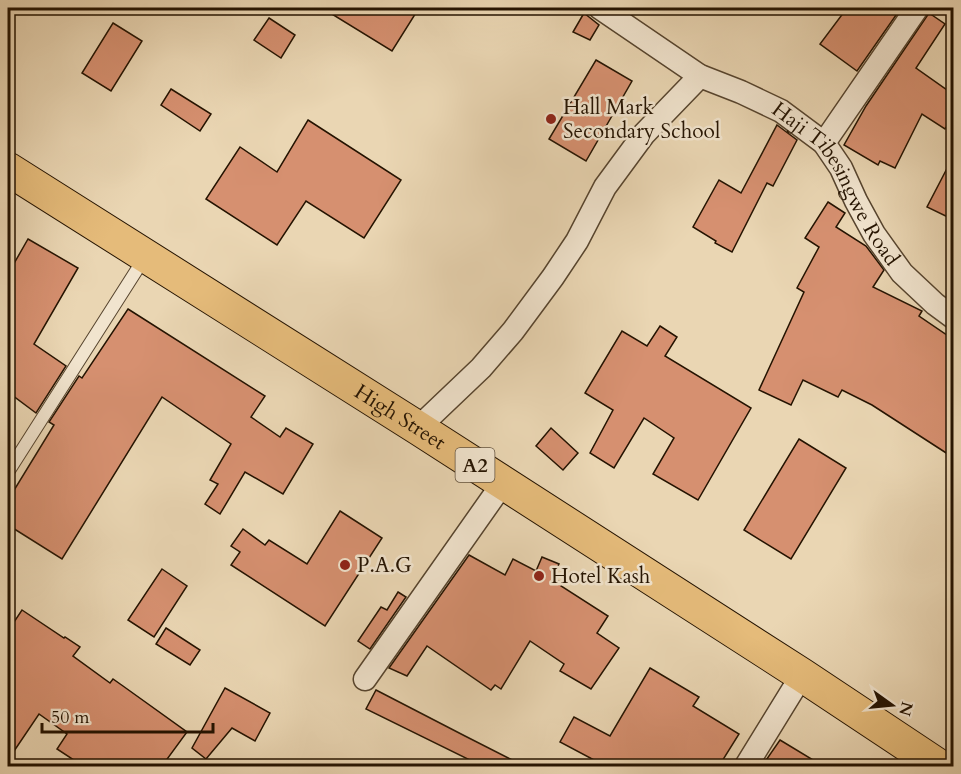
<svg xmlns="http://www.w3.org/2000/svg" width="961" height="774" viewBox="0 0 961 774" font-family="Cardo,serif">
	<rect width="100%" height="100%" fill="#ead6b3"/>
	<filter id="stains"><feTurbulence type="fractalNoise" baseFrequency=".00333" numOctaves="4"/><feColorMatrix values="0 0 0 0 .2 0 0 0 0 .09 0 0 0 0 .02 0 0 0 .5 -.17"/></filter>
	<radialGradient id="worn" r=".72"><stop offset=".6" stop-color="#630" stop-opacity="0"/><stop offset="1" stop-color="#630" stop-opacity=".3"/></radialGradient>
	<g fill="#d69070" stroke="#241301" stroke-width="1.5">
		<path d="M 322,8 L 419,8 L 392,51 Z"/>
		<path d="M 847,8 L 901,8 L 857,71 L 820,44 Z"/>
		<path d="M 584,13 L 599,25 L 590,40 L 573,32 Z"/>
		<path d="M 929,13 L 945,24 L 916,68 L 954,95 L 954,116 L 945,129 L 922,114 L 895,168 L 880,161 L 878,165 L 844,145 L 866,106 Z"/>
		<path d="M 269,18 L 295,35 L 281,58 L 254,40 Z"/>
		<path d="M 113,23 L 142,41 L 111,91 L 82,73 Z"/>
		<path d="M 596,60 L 632,81 L 586,161 L 549,139 Z"/>
		<path d="M 171,89 L 211,114 L 200,131 L 161,105 Z"/>
		<path d="M 308,120 L 401,180 L 364,238 L 306,201 L 277,245 L 206,199 L 240,147 L 277,172 Z"/>
		<path d="M 777,125 L 797,140 L 773,186 L 767,183 L 732,252 L 715,243 L 716,241 L 693,227 L 719,180 L 741,193 Z"/>
		<path d="M 954,155 L 954,220 L 927,207 Z"/>
		<path d="M 828,202 L 845,213 L 836,227 L 866,246 L 884,270 L 873,287 L 922,311 L 919,316 L 954,340 L 954,458 L 872,405 L 842,390 L 838,397 L 803,380 L 791,405 L 759,390 L 804,292 L 797,288 L 819,247 L 805,238 Z"/>
		<path d="M 28,239 L 78,268 L 34,344 L 66,366 L 36,413 L 8,392 L 8,274 Z"/>
		<path d="M 128,309 L 265,396 L 251,417 L 280,437 L 286,428 L 313,444 L 283,494 L 245,472 L 220,514 L 205,504 L 218,484 L 210,480 L 231,444 L 162,397 L 62,559 L 8,525 L 8,500 L 54,425 L 49,422 L 79,376 L 82,378 Z"/>
		<path d="M 660,326 L 677,337 L 665,356 L 751,408 L 698,500 L 653,474 L 674,438 L 644,418 L 614,468 L 590,453 L 613,410 L 585,393 L 622,331 L 647,346 Z"/>
		<path d="M 551,428 L 578,453 L 563,470 L 536,446 Z"/>
		<path d="M 799,439 L 846,468 L 791,559 L 744,530 Z"/>
		<path d="M 340,511 L 382,538 L 325,626 L 231,565 L 240,552 L 231,546 L 243,529 L 265,545 L 269,540 L 307,564 Z"/>
		<path d="M 469,555 L 505,575 L 513,559 L 536,571 L 542,557 L 559,564 L 552,578 L 562,583 L 561,586 L 608,616 L 597,633 L 619,648 L 591,689 L 560,671 L 564,664 L 530,641 L 501,689 L 495,685 L 491,690 L 427,646 L 407,676 L 389,668 Z"/>
		<path d="M 162,569 L 187,586 L 154,637 L 128,620 Z"/>
		<path d="M 398,592 L 406,597 L 370,649 L 358,641 L 381,607 L 387,610 Z"/>
		<path d="M 22,610 L 64,638 L 65,637 L 80,647 L 73,656 L 110,683 L 113,679 L 123,686 L 187,732 L 162,766 L 83,766 L 57,749 L 67,734 L 39,714 L 8,760 L 8,631 Z"/>
		<path d="M 166,628 L 200,650 L 190,665 L 156,644 Z"/>
		<path d="M 650,668 L 699,697 L 693,706 L 739,734 L 719,766 L 592,766 L 596,761 L 560,742 L 574,717 L 610,736 Z"/>
		<path d="M 225,688 L 270,713 L 255,741 L 232,728 L 206,759 L 192,748 Z"/>
		<path d="M 376,690 L 465,736 L 524,766 L 482,766 L 366,709 Z"/>
		<path d="M 780,740 L 823,766 L 762,766 Z"/>
	</g>
	<g fill="none" stroke-linecap="round" stroke-linejoin="round">
		<defs>
			<path id="service" d="M 8,472 L 145,257"/>
			<g id="minor">
				<path id="s1" d="M 600,8 L 700,76 L 741,92 L 781,111 L 824,143 L 841,168 L 856,201 L 874,234 L 902,273 L 935,304 L 954,318"/>
				<path d="M 824,143 L 917,8"/>
				<path d="M 418,428 L 481,368 L 513,331 L 553,277 L 577,241 L 605,187 L 644,134 L 700,76"/>
				<path d="M 365,679 L 503,483"/>
				<path d="M 746,766 L 802,675"/>
			</g>
			<g id="primary">
				<path id="s2" d="M 8,169 L 418,428 L 802,675 L 939,766"/>
			</g>
		</defs>
		<use href="#service" stroke="#56442e" stroke-width="14"/>
		<use href="#minor" stroke="#56442e" stroke-width="25"/>
		<use href="#primary" stroke="#241301" stroke-width="35"/>
		<use href="#service" stroke="#f1e4ce" stroke-width="12"/>
		<use href="#minor" stroke="#f1e4ce" stroke-width="22"/>
		<use href="#primary" stroke="#e5bb7a" stroke-width="33"/>
	</g>
	<g fill="#8f2418" stroke="#f1e4ce" stroke-width="2">
		<circle cx="551" cy="119" r="6"/>
		<circle cx="345" cy="565" r="6"/>
		<circle cx="539" cy="576" r="6"/>
	</g>
	<g text-anchor="middle" stroke-width="5" stroke-linejoin="round" paint-order="stroke">
		<rect fill="#f1e4ce" stroke="#62523e" stroke-width="1.5" x="455.5" y="448" width="39" height="34" rx="4.5"/>
		<g font-size="20" font-weight="bold" fill="#241301">
			<text x="475" y="472">A2</text>
		</g>
		<g font-size="21" fill="#241301" stroke="#f1e4ce" text-anchor="start">
			<text x="563" y="114">Hall Mark<tspan x="563" dy="24">Secondary School</tspan></text>
			<text x="357" y="572">P.A.G</text>
			<text x="551" y="583">Hotel Kash</text>
		</g>
		<g font-size="21" fill="#241301" stroke="#f1e4ce">
			<text dy="7" stroke="none"><textPath href="#s1" startOffset="302">Haji Tibesingwe Road</textPath></text>
			<text dy="7" stroke="none"><textPath href="#s2" startOffset="464">High Street</textPath></text>
		</g>
	</g>
	<rect width="961" height="774" fill="none" stroke="#ead6b3" stroke-width="30"/>
	<rect x="9" y="9" width="943" height="756" fill="none" stroke="#241301" stroke-width="3"/>
	<rect x="15" y="15" width="931" height="744" fill="none" stroke="#241301" stroke-width="1.5"/>
	<g transform="translate(892 705) rotate(105)" stroke="#f1e4ce" stroke-width="4.5" paint-order="stroke">
	<path d="M0-4.5L10 22L0 15L-10 22Z" fill="#241301"/>
	<text y="-9" font-size="16" font-weight="bold" text-anchor="middle" fill="#241301">N</text>
	</g>
	<path d="M42 723v9h171v-9" fill="none" stroke="#241301" stroke-width="3"/>
	<text x="51" y="723" font-size="18" fill="#241301" stroke="#f1e4ce" stroke-width="4.5" paint-order="stroke">50 m</text>
	<rect width="100%" height="100%" filter="url(#stains)"/>
	<rect width="100%" height="100%" fill="url(#worn)"/>
</svg>
